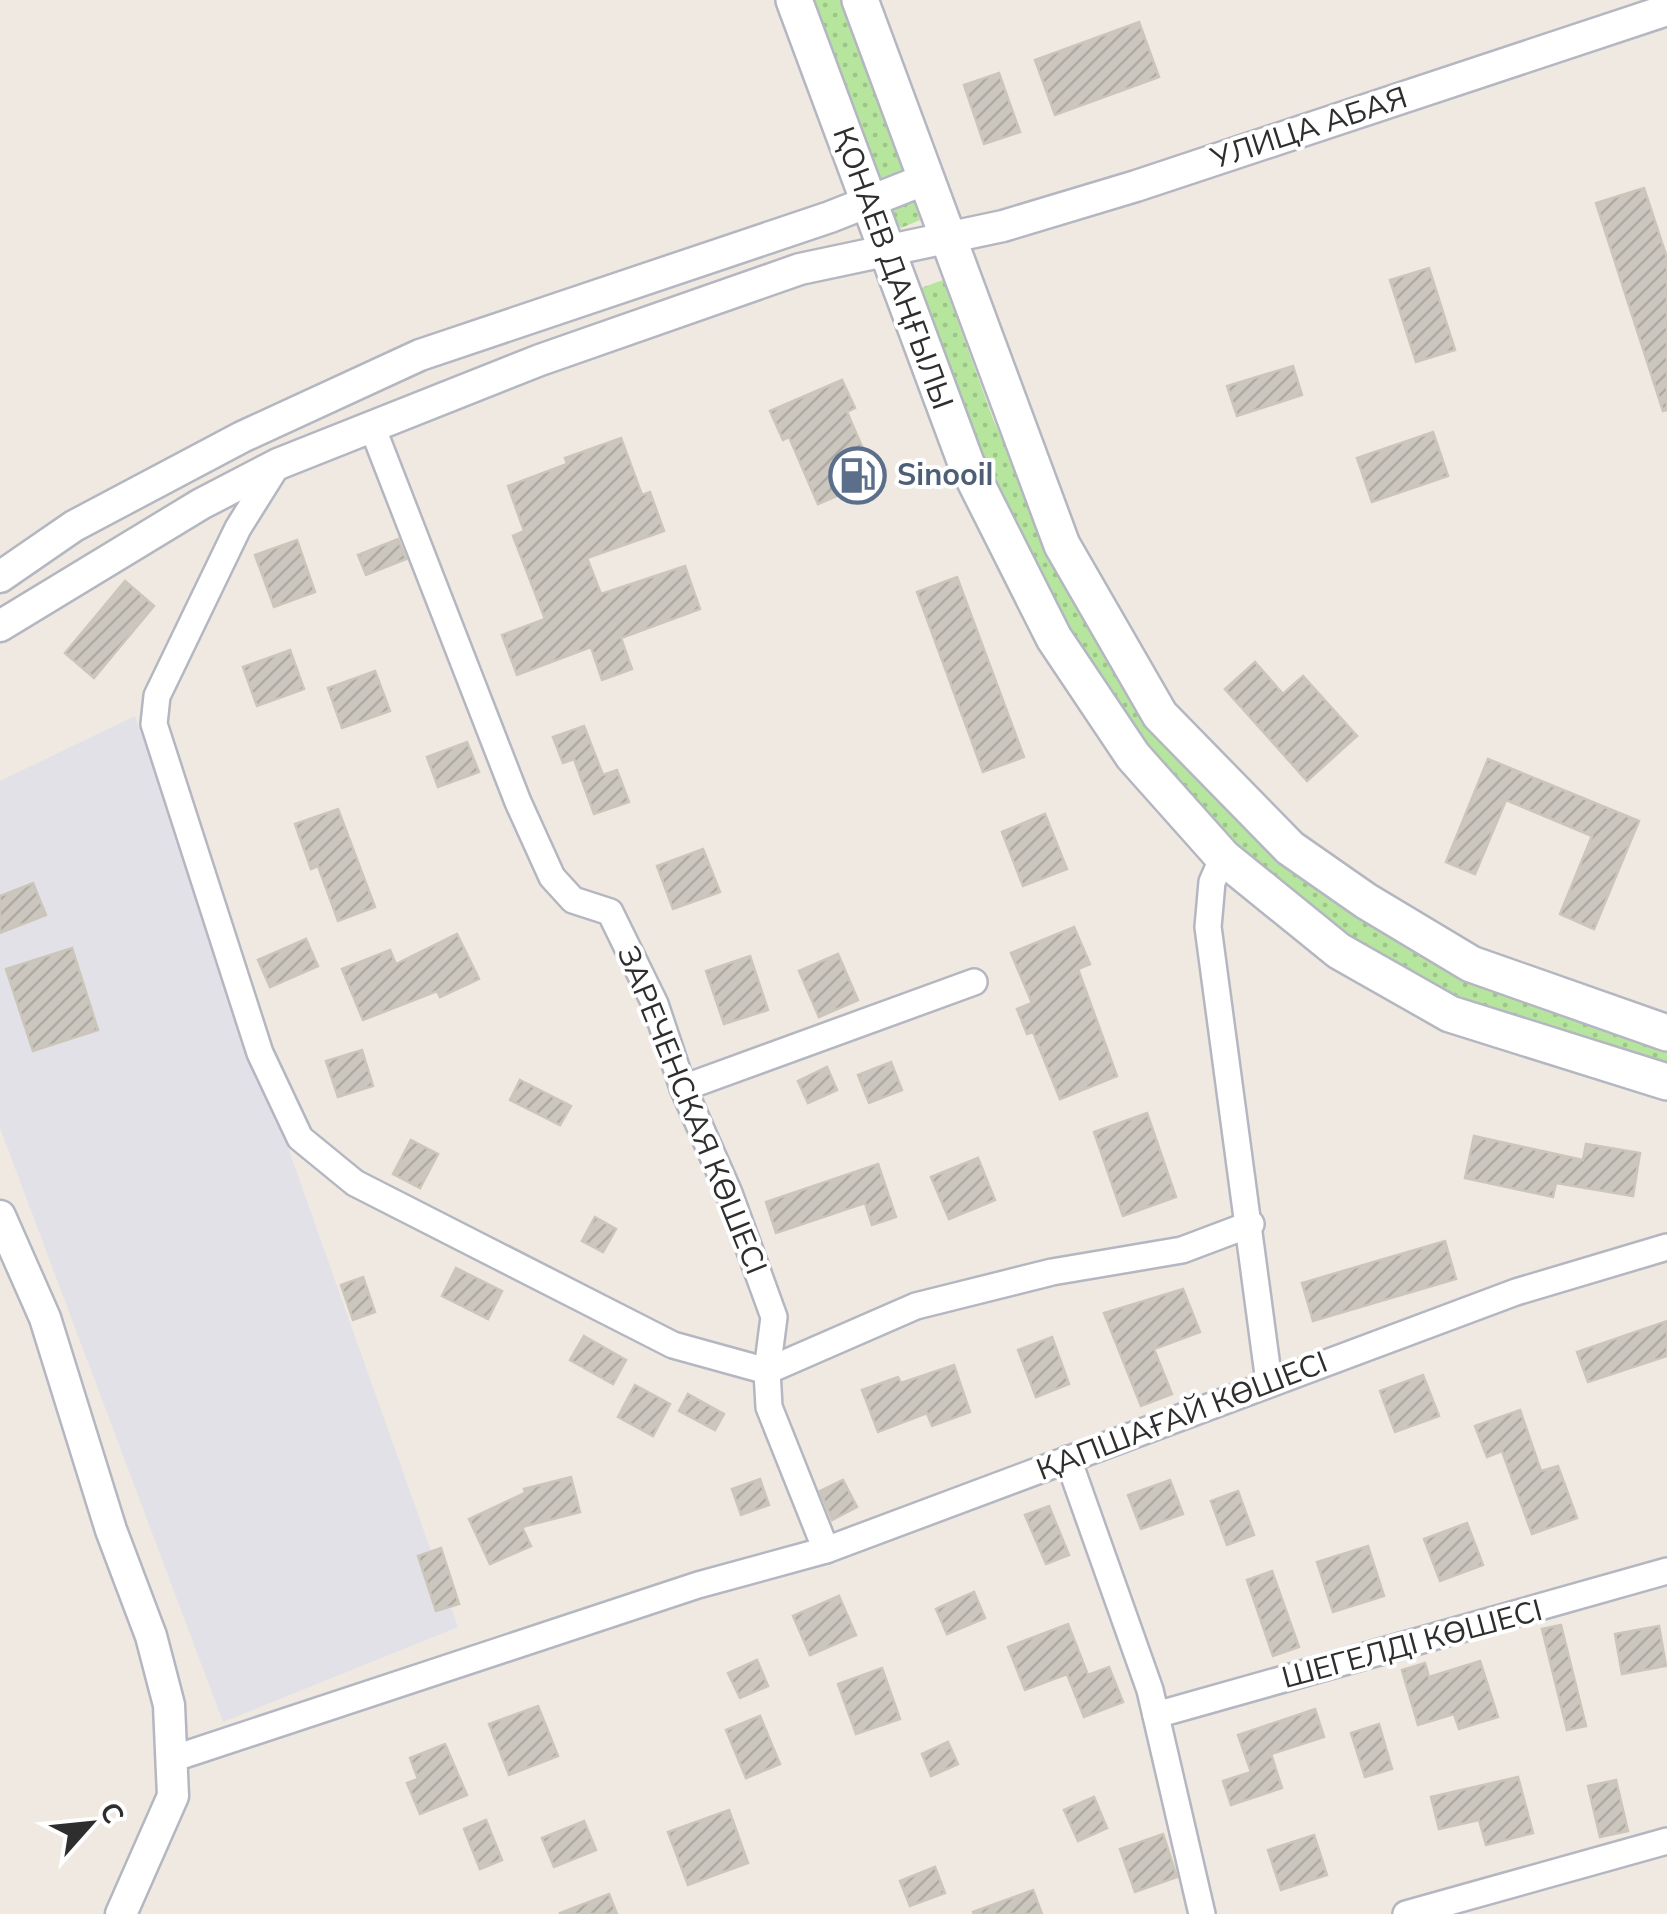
<svg xmlns="http://www.w3.org/2000/svg" width="1667" height="1914" viewBox="0 0 1667 1914" font-family="Mulish,sans-serif">
	<defs>
		<pattern id="grass-dots" width="8" height="8" patternUnits="userSpaceOnUse" patternTransform="scale(2.5)"><rect width="8" height="8" fill="#b6e59e"/><path d="M2 2h.1M6 6h.1" fill="none" stroke="#9dc588" stroke-width="1.8" stroke-linecap="round"/></pattern>
		<pattern id="building-hatch" width="6" height="6" patternUnits="userSpaceOnUse" patternTransform="scale(2.5)"><rect width="6" height="6" fill="#cbc7bf"/><path d="M-1 1l2-2M0 6l6-6M5 7l2-2" fill="none" stroke="#afaba4"/></pattern>
	</defs>
	<rect width="100%" height="100%" fill="#efe9e1"/>
	<path fill="#e3e1e8" d="M 135,716 L 458,1627 L 223,1722 L 0,1128 L 0,781 Z"/>
	<g fill="url(#grass-dots)">
		<path d="M 812,0 L 845,0 L 920,220 L 901,228 L 892,218 Z"/>
		<path d="M 943,280 L 993,419 L 1049,541 L 1267,844 L 1667,1045 L 1667,1066 C 1619,1053 1567,1043 1521,1025 C 1337,956 1163,810 1067,638 C 1004,527 962,408 921,288 Z"/>
	</g>
	<g fill="url(#building-hatch)" stroke="#cbc5ba" stroke-width="2.5">
		<path d="M 1139,22 L 1159,77 L 1055,115 L 1035,60 Z"/>
		<path d="M 999,73 L 1020,132 L 984,144 L 964,85 Z"/>
		<path d="M 1644,188 L 1667,258 L 1667,410 L 1663,411 L 1596,203 Z"/>
		<path d="M 1429,268 L 1455,350 L 1416,362 L 1390,280 Z"/>
		<path d="M 1293,366 L 1302,395 L 1237,416 L 1227,386 Z"/>
		<path d="M 842,380 L 855,408 L 847,412 L 876,479 L 818,504 L 789,437 L 783,440 L 770,411 Z"/>
		<path d="M 1433,432 L 1448,476 L 1372,502 L 1357,458 Z"/>
		<path d="M 621,438 L 642,495 L 650,492 L 664,531 L 587,558 L 601,594 L 685,566 L 700,609 L 621,638 L 632,669 L 602,680 L 591,647 L 517,675 L 502,635 L 545,619 L 513,536 L 524,531 L 508,486 L 567,464 L 565,458 Z"/>
		<path d="M 398,539 L 406,559 L 366,575 L 358,555 Z"/>
		<path d="M 297,540 L 315,592 L 274,607 L 255,555 Z"/>
		<path d="M 957,577 L 1024,757 L 983,772 L 917,592 Z"/>
		<path d="M 125,581 L 154,606 L 94,678 L 65,653 Z"/>
		<path d="M 290,650 L 304,689 L 257,706 L 243,667 Z"/>
		<path d="M 1255,662 L 1283,694 L 1303,676 L 1357,736 L 1307,781 L 1225,689 Z"/>
		<path d="M 375,671 L 390,711 L 342,728 L 328,688 Z"/>
		<path d="M 584,726 L 603,775 L 617,770 L 629,802 L 594,814 L 574,759 L 563,763 L 553,737 Z"/>
		<path d="M 467,742 L 479,772 L 438,787 L 427,757 Z"/>
		<path d="M 1488,759 L 1639,821 L 1594,929 L 1560,914 L 1592,836 L 1506,800 L 1475,874 L 1446,862 Z"/>
		<path d="M 338,809 L 375,907 L 338,921 L 318,866 L 311,869 L 295,824 Z"/>
		<path d="M 1045,814 L 1067,869 L 1023,886 L 1002,832 Z"/>
		<path d="M 703,849 L 720,892 L 673,909 L 657,866 Z"/>
		<path d="M 33,883 L 46,915 L 0,933 L 0,896 Z"/>
		<path d="M 1074,927 L 1090,964 L 1078,969 L 1117,1076 L 1060,1099 L 1033,1032 L 1027,1034 L 1017,1009 L 1032,1003 L 1011,953 Z"/>
		<path d="M 457,934 L 479,979 L 440,997 L 437,991 L 363,1020 L 342,969 L 390,950 L 396,964 Z"/>
		<path d="M 306,939 L 318,966 L 270,987 L 258,960 Z"/>
		<path d="M 72,948 L 98,1030 L 33,1051 L 6,969 Z"/>
		<path d="M 838,954 L 858,1000 L 819,1017 L 799,971 Z"/>
		<path d="M 750,956 L 768,1010 L 724,1024 L 706,971 Z"/>
		<path d="M 362,1050 L 373,1086 L 338,1097 L 326,1061 Z"/>
		<path d="M 891,1062 L 902,1090 L 869,1103 L 858,1075 Z"/>
		<path d="M 827,1067 L 837,1090 L 808,1103 L 798,1081 Z"/>
		<path d="M 520,1080 L 571,1106 L 560,1125 L 510,1100 Z"/>
		<path d="M 1147,1113 L 1176,1197 L 1123,1216 L 1094,1132 Z"/>
		<path d="M 1474,1136 L 1583,1160 L 1586,1144 L 1640,1153 L 1633,1196 L 1556,1183 L 1553,1197 L 1465,1178 Z"/>
		<path d="M 411,1140 L 438,1154 L 420,1188 L 393,1174 Z"/>
		<path d="M 978,1158 L 995,1200 L 949,1219 L 931,1177 Z"/>
		<path d="M 878,1164 L 896,1217 L 872,1225 L 865,1203 L 776,1233 L 766,1202 Z"/>
		<path d="M 595,1217 L 616,1229 L 603,1252 L 582,1241 Z"/>
		<path d="M 1445,1241 L 1456,1279 L 1313,1321 L 1302,1283 Z"/>
		<path d="M 456,1268 L 502,1291 L 488,1319 L 442,1296 Z"/>
		<path d="M 363,1277 L 375,1312 L 353,1320 L 341,1285 Z"/>
		<path d="M 1183,1289 L 1200,1332 L 1154,1349 L 1172,1394 L 1141,1406 L 1104,1313 Z"/>
		<path d="M 1667,1321 L 1667,1356 L 1588,1382 L 1577,1352 Z"/>
		<path d="M 584,1336 L 626,1360 L 613,1384 L 570,1360 Z"/>
		<path d="M 1052,1337 L 1069,1384 L 1036,1397 L 1018,1350 Z"/>
		<path d="M 954,1365 L 970,1412 L 932,1426 L 927,1413 L 878,1432 L 862,1390 L 898,1377 L 901,1383 Z"/>
		<path d="M 1423,1375 L 1439,1416 L 1395,1432 L 1380,1391 Z"/>
		<path d="M 635,1385 L 670,1404 L 653,1436 L 618,1417 Z"/>
		<path d="M 688,1394 L 724,1414 L 715,1430 L 679,1411 Z"/>
		<path d="M 1520,1410 L 1541,1471 L 1558,1466 L 1577,1518 L 1532,1534 L 1502,1451 L 1487,1457 L 1475,1426 Z"/>
		<path d="M 571,1477 L 580,1512 L 522,1527 L 531,1546 L 490,1564 L 469,1519 L 525,1493 L 524,1489 Z"/>
		<path d="M 760,1479 L 769,1505 L 741,1515 L 732,1489 Z"/>
		<path d="M 843,1480 L 857,1507 L 832,1520 L 820,1491 Z"/>
		<path d="M 1170,1480 L 1183,1514 L 1141,1529 L 1128,1495 Z"/>
		<path d="M 1238,1491 L 1254,1535 L 1227,1545 L 1211,1501 Z"/>
		<path d="M 1049,1506 L 1069,1555 L 1046,1564 L 1025,1515 Z"/>
		<path d="M 1467,1523 L 1483,1565 L 1440,1581 L 1424,1539 Z"/>
		<path d="M 1368,1546 L 1384,1596 L 1333,1612 L 1317,1562 Z"/>
		<path d="M 441,1548 L 459,1604 L 436,1611 L 418,1556 Z"/>
		<path d="M 1272,1571 L 1299,1647 L 1273,1656 L 1247,1580 Z"/>
		<path d="M 974,1592 L 985,1618 L 947,1634 L 936,1609 Z"/>
		<path d="M 839,1596 L 856,1635 L 810,1655 L 793,1616 Z"/>
		<path d="M 1068,1624 L 1088,1675 L 1109,1667 L 1123,1702 L 1084,1717 L 1067,1674 L 1025,1690 L 1008,1647 Z"/>
		<path d="M 1561,1625 L 1586,1726 L 1567,1730 L 1542,1629 Z"/>
		<path d="M 1659,1626 L 1666,1666 L 1622,1674 L 1615,1634 Z"/>
		<path d="M 757,1660 L 768,1686 L 740,1698 L 728,1673 Z"/>
		<path d="M 1480,1661 L 1498,1717 L 1459,1729 L 1454,1714 L 1418,1725 L 1402,1670 L 1425,1663 L 1429,1677 Z"/>
		<path d="M 882,1668 L 900,1719 L 856,1734 L 838,1684 Z"/>
		<path d="M 538,1706 L 558,1756 L 509,1775 L 489,1724 Z"/>
		<path d="M 1315,1709 L 1324,1737 L 1271,1754 L 1282,1788 L 1231,1805 L 1223,1781 L 1251,1772 L 1238,1735 Z"/>
		<path d="M 760,1716 L 780,1764 L 746,1778 L 726,1730 Z"/>
		<path d="M 1379,1724 L 1392,1769 L 1365,1777 L 1351,1733 Z"/>
		<path d="M 948,1742 L 958,1764 L 931,1776 L 922,1754 Z"/>
		<path d="M 445,1744 L 467,1795 L 420,1814 L 407,1783 L 418,1779 L 410,1758 Z"/>
		<path d="M 1518,1777 L 1533,1833 L 1486,1845 L 1479,1820 L 1439,1829 L 1431,1797 Z"/>
		<path d="M 1616,1780 L 1628,1831 L 1600,1837 L 1588,1786 Z"/>
		<path d="M 1094,1797 L 1107,1828 L 1078,1841 L 1064,1810 Z"/>
		<path d="M 729,1810 L 748,1863 L 688,1885 L 668,1832 Z"/>
		<path d="M 486,1820 L 502,1860 L 480,1869 L 464,1829 Z"/>
		<path d="M 584,1821 L 596,1850 L 554,1867 L 542,1838 Z"/>
		<path d="M 1163,1834 L 1177,1877 L 1135,1892 L 1120,1849 Z"/>
		<path d="M 1314,1835 L 1327,1875 L 1281,1890 L 1268,1850 Z"/>
		<path d="M 935,1867 L 945,1893 L 910,1906 L 900,1881 Z"/>
		<path d="M 1033,1890 L 1042,1914 L 974,1914 L 973,1912 Z"/>
		<path d="M 609,1894 L 617,1914 L 560,1914 L 560,1913 Z"/>
	</g>
	<g fill="none" stroke-linecap="round" stroke-linejoin="round">
		<defs>
			<g id="minor">
				<path d="M 373,429 L 518,802 L 552,877 L 573,900 L 610,912 L 655,1004 L 683,1088 L 729,1193 L 774,1317 L 767,1371 L 769,1407 L 826,1550"/>
				<path d="M 278,464 L 238,528 L 157,696 L 154,724 L 260,1053 L 300,1138 L 355,1183 L 673,1345 L 767,1371 L 916,1306 L 1052,1272 L 1182,1250 L 1251,1224"/>
				<path d="M 1223,857 L 1212,882 L 1208,927 L 1269,1382"/>
				<path d="M 683,1088 L 974,982"/>
				<path d="M 1068,1459 L 1150,1690 L 1202,1914"/>
				<path d="M 1156,1715 L 1667,1571"/>
				<path d="M 175,1758 L 698,1585 L 826,1550 L 1516,1292 L 1667,1247"/>
				<path d="M 1406,1914 L 1667,1841"/>
			</g>
			<g id="tertiary">
				<path d="M 0,577 L 74,526 L 242,437 L 420,355 L 830,217 L 926,179"/>
				<path d="M 0,626 L 201,504 L 278,464 L 540,360 L 800,269 L 1003,226 L 1136,186 L 1667,10"/>
				<path d="M 0,1216 L 45,1318 L 111,1530 L 151,1636 L 169,1705 L 173,1796 L 121,1914"/>
			</g>
			<g id="secondary">
				<path d="M 794,0 L 966,463 L 1054,638 L 1133,756 L 1223,857 L 1339,951 L 1450,1014 L 1667,1082"/>
				<path d="M 860,0 L 1062,545 L 1160,715 L 1290,848 L 1366,901 L 1471,964 L 1667,1033"/>
			</g>
		</defs>
		<use href="#minor" stroke="#b4b7c1" stroke-width="30"/>
		<use href="#tertiary" stroke="#b4b7c1" stroke-width="35"/>
		<use href="#secondary" stroke="#b4b7c1" stroke-width="40"/>
		<use href="#minor" stroke="#fff" stroke-width="25"/>
		<use href="#tertiary" stroke="#fff" stroke-width="30"/>
		<use href="#secondary" stroke="#fff" stroke-width="35"/>
	</g>
	<defs>
		<symbol id="fuel-ring" viewBox="-11 -11 22 22"><circle r="9.5" fill="#fff" stroke="#5c6f8a" stroke-width="1.5"/><path d="M-5.5-6h7V0h2V4h1.3V-2.5L3-4.5l.8-.8L6-3V5H2.5V1h-1V6h-7ZM-4.2-4.7v3.2H.2V-4.7Z" fill="#5c6f8a"/></symbol>
	</defs>
	<g fill-rule="evenodd">
		<use href="#fuel-ring" x="826" y="444" width="63" height="63"/>
	</g>
	<g text-anchor="middle" stroke-width="8" stroke-linejoin="round" paint-order="stroke">
		<g font-size="30" fill="#2e2e2e" stroke="#fff">
			<text transform="translate(1309 128) rotate(-18)" y="10">УЛИЦА АБАЯ</text>
			<text transform="translate(893 268) rotate(70)" y="10">ҚОНАЕВ ДАҢҒЫЛЫ</text>
			<text transform="translate(692 1110) rotate(68)" y="10">ЗАРЕЧЕНСКАЯ КӨШЕСІ</text>
			<text transform="translate(1182 1416) rotate(-21)" y="10">ҚАПШАҒАЙ КӨШЕСІ</text>
			<text transform="translate(1412 1644) rotate(-15)" y="10">ШЕГЕЛДІ КӨШЕСІ</text>
		</g>
		<g font-size="30" font-weight="bold" fill="#4e5e75" stroke="#fff" text-anchor="start">
			<text x="897" y="485">Sinooil</text>
		</g>
	</g>
	<g transform="translate(90 1824) rotate(63)" stroke="#ffffff" stroke-width="8" paint-order="stroke">
	<path d="M0-8L18 38L0 25L-18 38Z" fill="#2e2e2e"/>
	<text y="-15" font-size="28" font-weight="bold" text-anchor="middle" fill="#2e2e2e">С</text>
	</g>
</svg>
